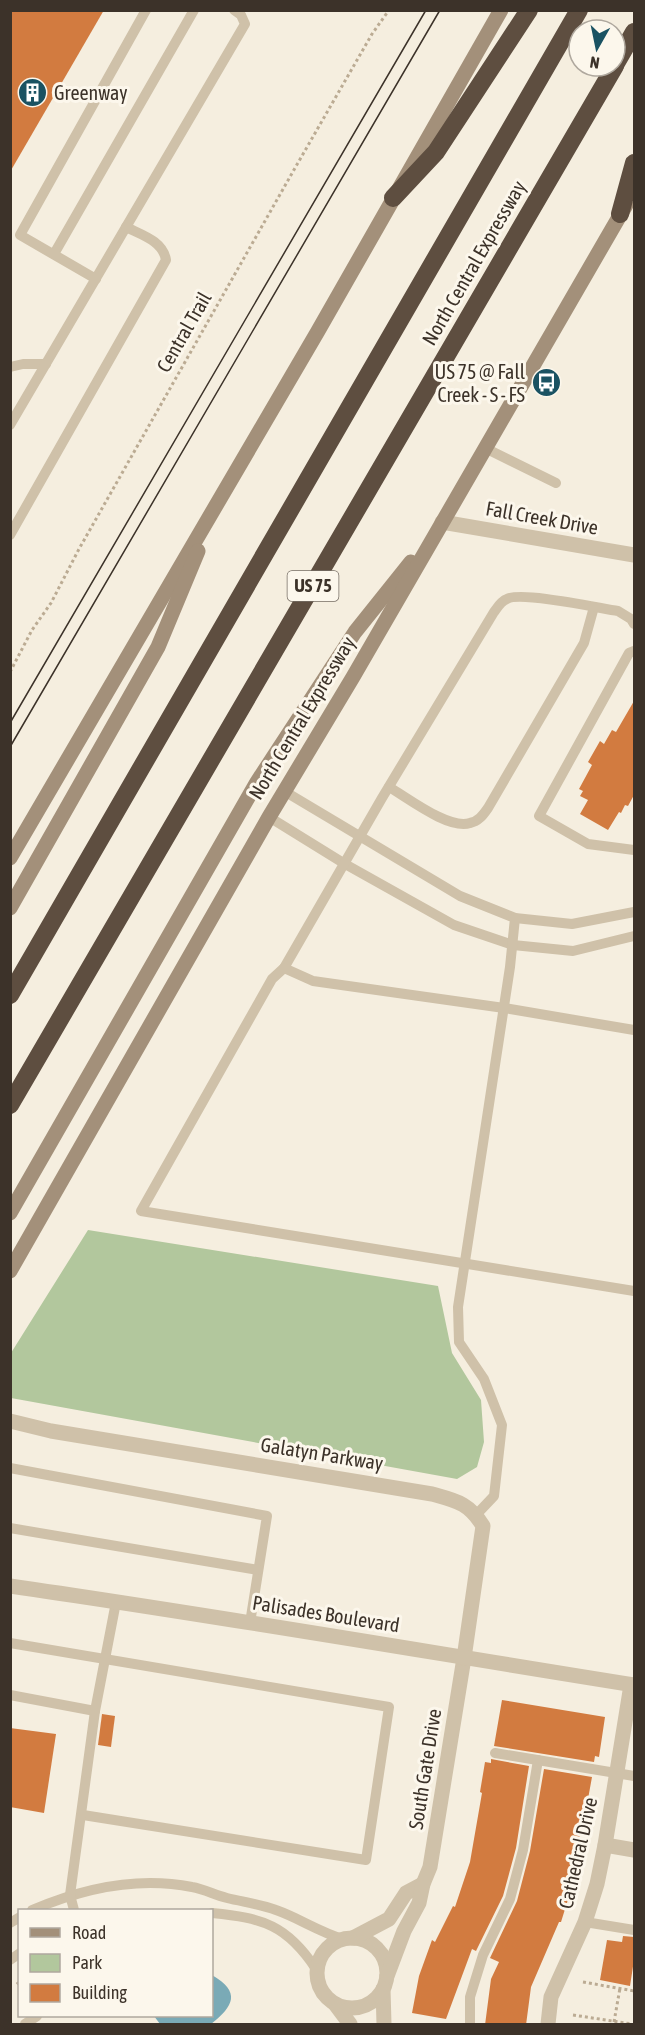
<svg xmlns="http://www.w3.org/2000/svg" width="645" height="2035" viewBox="0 0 645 2035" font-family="'Asap Condensed',sans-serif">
	<rect width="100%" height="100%" fill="#f5eedf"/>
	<path fill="#b2c79d" d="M 88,1230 L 438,1286 L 452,1353 L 481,1400 L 484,1442 L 477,1467 L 457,1479 L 11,1398 L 11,1353 Z"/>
	<path fill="#7aaab6" d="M 212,1975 C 241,1992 234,2006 211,2024 L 160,2024 L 154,2016 L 212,2016 Z"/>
	<g fill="#d27b40">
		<path d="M 10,10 L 104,10 L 10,172 Z"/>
		<path d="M 634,701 L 634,795 L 628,806 L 625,805 L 621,813 L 619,812 L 608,830 L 580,814 L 588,800 L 580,796 L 583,791 L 579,789 L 592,765 L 588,762 L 600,741 L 604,744 L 612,730 L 616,732 Z"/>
		<path d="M 502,1700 L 605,1717 L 599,1757 L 595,1756 L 594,1762 L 494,1746 Z"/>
		<path d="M 102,1714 L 115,1716 L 111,1747 L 98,1745 Z"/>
		<path d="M 10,1728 L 56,1734 L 44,1813 L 10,1807 Z"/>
		<path d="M 491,1759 L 529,1766 L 516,1848 L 503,1896 L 476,1951 L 472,1949 L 446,2019 L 412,2013 L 419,1976 L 432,1940 L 435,1942 L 453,1906 L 455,1907 L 470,1862 L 482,1793 L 480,1792 L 485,1762 L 491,1763 Z"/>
		<path d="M 544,1769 L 592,1777 L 586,1810 L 584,1809 L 571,1890 L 561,1922 L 559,1922 L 531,1987 L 526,2025 L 485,2025 L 491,1979 L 499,1962 L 490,1958 L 517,1901 L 530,1851 Z"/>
		<path d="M 623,1936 L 634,1937 L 634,1960 L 630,1986 L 600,1980 L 607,1940 L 622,1942 Z"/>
	</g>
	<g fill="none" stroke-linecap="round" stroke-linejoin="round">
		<g stroke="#bbab93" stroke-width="3" stroke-dasharray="3 3" stroke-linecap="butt">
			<path d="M 10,672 L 32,630 L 51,603 L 79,549 L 295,168 L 372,34 L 389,10"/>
			<path d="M 17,1982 L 20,1986"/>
			<path d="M 583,1982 L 634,1991"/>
			<path d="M 573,2015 L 632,2024"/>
			<path d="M 614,2022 L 620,1988"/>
		</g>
		<g stroke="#cfc1a9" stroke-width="10">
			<path d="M 54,254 L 194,10"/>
			<path d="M 96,279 L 20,235 L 146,10"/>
			<path d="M 10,367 L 23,364 L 46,364"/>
			<path d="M 10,425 L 245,24 L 241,15 L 234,10"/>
			<path d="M 485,448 L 556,483"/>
			<path d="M 10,535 L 166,260 C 163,241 142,235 126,227"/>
			<path d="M 634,651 L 629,653 L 539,816 L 588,844 L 634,850"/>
			<path d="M 389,787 C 408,798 449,830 470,823 C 479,821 483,815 488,808 L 584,643 L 594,607"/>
			<path d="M 284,791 L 460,896 L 515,918 L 572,924 L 634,912"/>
			<path d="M 269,817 L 345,864 L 454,925 L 513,945 L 573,951 L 634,936"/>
			<path d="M 284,968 L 382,798 L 494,612 C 497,608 501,601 507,599 C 521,591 598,608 618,611 L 631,619 L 634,624"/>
			<path d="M 634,1030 L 504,1008 L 313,981 L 284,968 L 272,979 L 141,1211 L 634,1291"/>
			<path d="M 10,1468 L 267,1516 L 250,1623"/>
			<path d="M 476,1515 L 494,1496 L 502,1425 L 484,1379 L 459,1342 L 458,1307 L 510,967 L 515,918"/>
			<path d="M 10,1528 L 258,1570"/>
			<path d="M 10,1643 L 389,1707 L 366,1860 L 83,1815"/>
			<path d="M 10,1695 L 95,1711"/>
			<path d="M 495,1753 L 634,1776"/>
			<path d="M 32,1910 C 81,1889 138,1876 192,1887 C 204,1889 215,1895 227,1898 C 243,1902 260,1904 276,1910 C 299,1918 319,1932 343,1939"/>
			<path d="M 74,1910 L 70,1895 L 95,1711 L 116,1602"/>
			<path d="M 212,1913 C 263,1918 287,1925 316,1969"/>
			<path d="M 585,1922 L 634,1930"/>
			<path d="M 10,1923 L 20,1917"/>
			<path d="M 10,1960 L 20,1953"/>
			<path d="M 25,2024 L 37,2016"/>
			<path d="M 470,2024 L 470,1997 L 483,1955 L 510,1899 L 523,1850 L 538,1760"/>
		</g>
		<g stroke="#cfc1a9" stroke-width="15">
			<path d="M 605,1845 L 634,1850"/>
			<circle cx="352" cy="1973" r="35"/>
			<path d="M 353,1938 L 389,1919 L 406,1893 L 423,1884"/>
			<path d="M 387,1976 L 404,1931 L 419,1903 L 423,1884 L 430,1867 L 464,1658"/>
			<path d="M 383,1989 L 384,2024"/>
			<path d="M 335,2004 L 350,2024"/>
			<path d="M 548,2024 L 551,1997 L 585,1922 L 597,1884 L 605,1845 L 631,1685"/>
		</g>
		<g stroke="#cfc1a9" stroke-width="15">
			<path d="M 442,522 L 634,555"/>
			<path d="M 10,1421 L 51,1431 L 432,1494 C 457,1501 469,1503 483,1526 L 464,1658"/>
			<path d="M 10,1586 C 219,1616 427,1652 634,1685"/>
		</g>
		<g stroke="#a3907a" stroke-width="15">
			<path d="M 10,858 L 318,331 L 501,10"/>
			<path d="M 10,908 L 158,647 L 198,551"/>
			<path d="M 10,1213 L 257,782 L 355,632 L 411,562"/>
			<path d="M 10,1271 L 269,817 L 353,677 L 626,205"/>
		</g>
		<g stroke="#5e4e40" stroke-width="18">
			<path d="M 615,65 L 634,32"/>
			<path d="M 393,198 L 436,152 L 529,10"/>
			<path d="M 620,214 L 634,163"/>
			<path d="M 10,995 L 579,10"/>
			<path d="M 10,1105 L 615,66"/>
		</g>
		<g stroke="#3c3229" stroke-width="1.5">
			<path d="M 10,723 L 426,10"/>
			<path d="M 10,747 L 440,10"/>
		</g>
	</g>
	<defs>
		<symbol id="building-disc" viewBox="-11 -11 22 22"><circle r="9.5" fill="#1a5262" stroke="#fcf7ec"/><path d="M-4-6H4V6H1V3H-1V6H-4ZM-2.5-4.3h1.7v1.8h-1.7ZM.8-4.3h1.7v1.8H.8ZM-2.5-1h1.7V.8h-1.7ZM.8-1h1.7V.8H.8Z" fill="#fff"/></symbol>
		<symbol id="bus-disc" viewBox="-11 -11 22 22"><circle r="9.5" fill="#1a5262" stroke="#fcf7ec"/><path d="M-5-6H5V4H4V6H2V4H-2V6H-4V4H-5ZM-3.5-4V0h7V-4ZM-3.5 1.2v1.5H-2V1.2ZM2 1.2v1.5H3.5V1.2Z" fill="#fff"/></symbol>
	</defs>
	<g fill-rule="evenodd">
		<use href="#building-disc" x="16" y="76" width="33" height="33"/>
		<use href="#bus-disc" x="530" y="366" width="33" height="33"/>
	</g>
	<g text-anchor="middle" stroke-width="6" stroke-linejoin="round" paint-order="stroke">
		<rect fill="#fcf7ec" stroke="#766d64" stroke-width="1.5" x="287.5" y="571" width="51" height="30" rx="4.5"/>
		<g font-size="18" font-weight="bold" fill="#3c3229">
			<text x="313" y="592">US 75</text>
		</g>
		<g font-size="20" fill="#3c3229" stroke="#fcf7ec" text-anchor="start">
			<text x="54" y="100">Greenway</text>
			<text x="525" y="379" text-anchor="end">US 75 @ Fall<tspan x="525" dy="23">Creek - S - FS</tspan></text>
		</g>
		<g font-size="20" fill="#3c3229" stroke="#fcf7ec">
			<text transform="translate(474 263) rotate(-60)" y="7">North Central Expressway</text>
			<text transform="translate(184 332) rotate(-60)" y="7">Central Trail</text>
			<text transform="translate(542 518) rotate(10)" y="7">Fall Creek Drive</text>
			<text transform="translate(302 718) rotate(-59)" y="7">North Central Expressway</text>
			<text transform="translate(322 1454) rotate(9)" y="7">Galatyn Parkway</text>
			<text transform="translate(326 1614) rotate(9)" y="7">Palisades Boulevard</text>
			<text transform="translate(425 1769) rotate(-81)" y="7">South Gate Drive</text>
			<text transform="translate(578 1853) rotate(-77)" y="7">Cathedral Drive</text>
		</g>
	</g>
	<rect width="645" height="2035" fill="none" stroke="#3c3229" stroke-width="24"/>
	<rect x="18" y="1909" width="195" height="108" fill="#fcf7ec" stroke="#afa89e" stroke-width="1.5"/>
	<rect x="30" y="1928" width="30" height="9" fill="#a3907a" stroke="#afa89e" stroke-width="1.5"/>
	<text x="72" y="1939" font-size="18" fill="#3c3229">Road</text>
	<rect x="30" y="1954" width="30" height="18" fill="#b2c79d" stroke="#afa89e" stroke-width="1.5"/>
	<text x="72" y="1969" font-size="18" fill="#3c3229">Park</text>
	<rect x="30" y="1984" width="30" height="18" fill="#d27b40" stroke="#afa89e" stroke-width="1.5"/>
	<text x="72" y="1999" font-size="18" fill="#3c3229">Building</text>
	<g transform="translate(597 48) rotate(189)"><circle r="28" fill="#fcf7ec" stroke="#afa89e" stroke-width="1.5"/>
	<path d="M0-4.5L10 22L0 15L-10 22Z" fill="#1a5262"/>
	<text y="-9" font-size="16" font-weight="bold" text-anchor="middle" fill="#3c3229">N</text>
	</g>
</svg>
